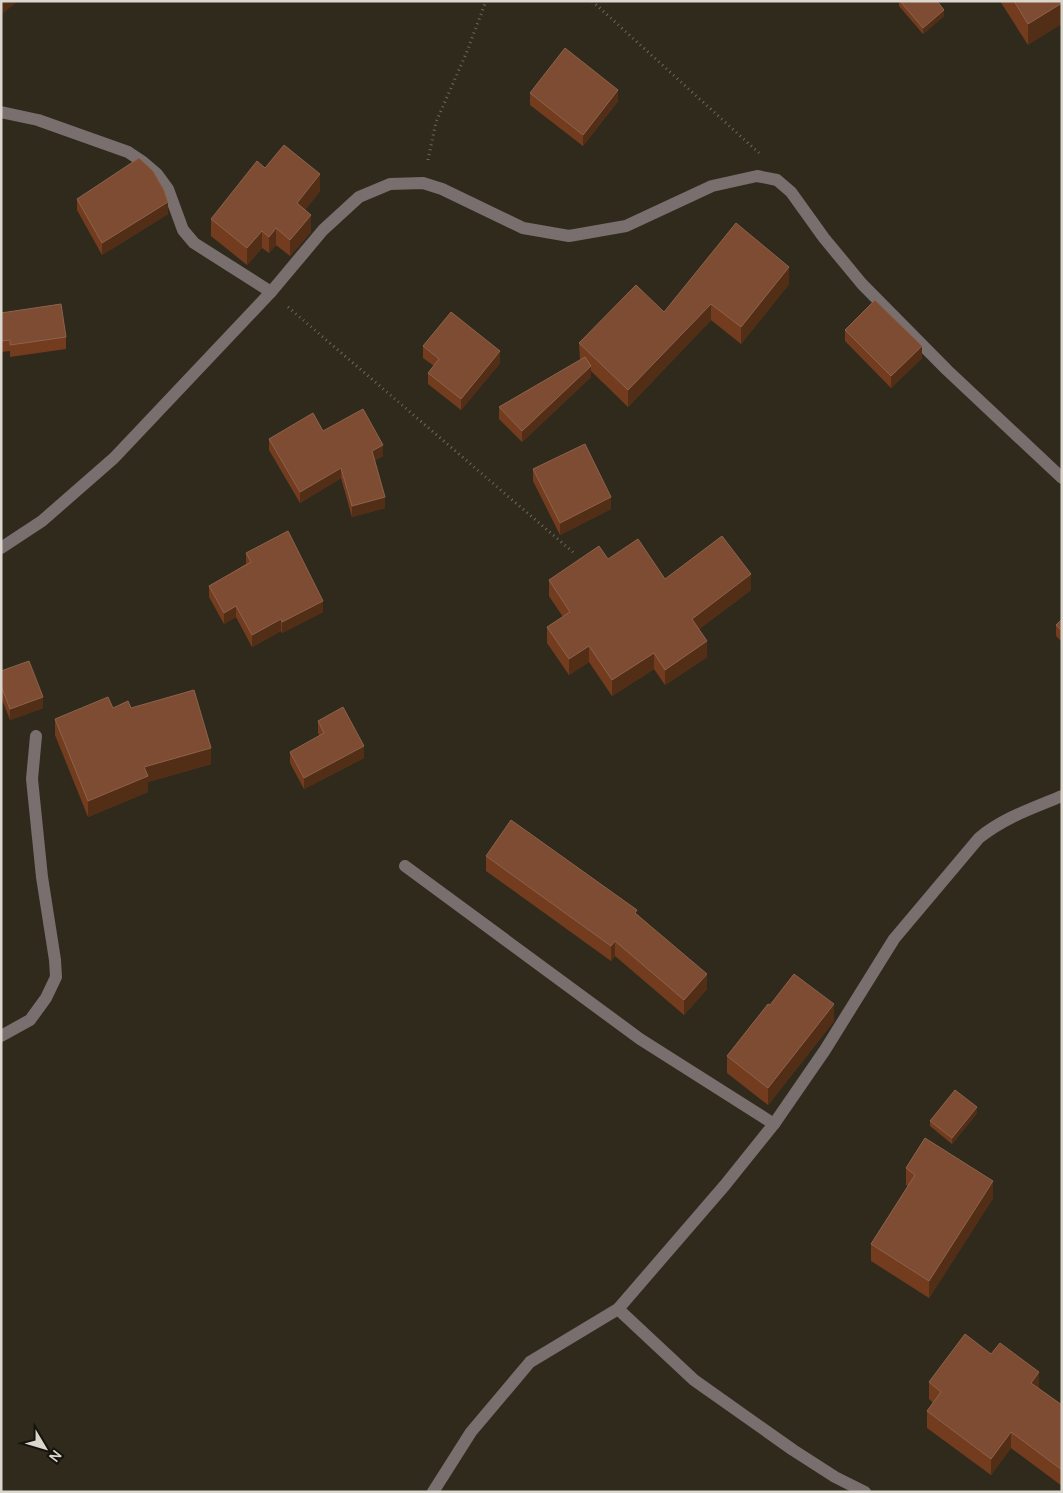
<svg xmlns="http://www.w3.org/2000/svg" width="1063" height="1493" viewBox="0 0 1063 1493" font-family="Manrope,sans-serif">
	<rect width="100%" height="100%" fill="#302a1d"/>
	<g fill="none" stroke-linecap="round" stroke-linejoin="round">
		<g stroke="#6d685d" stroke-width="3" stroke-dasharray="1 4" stroke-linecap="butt">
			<path d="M 592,1 L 759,153"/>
			<path d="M 428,160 L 436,122 L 466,54 L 486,1"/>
			<path d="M 288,307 L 574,553"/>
		</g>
		<g stroke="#786f6e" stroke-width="12">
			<path d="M 1,112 L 38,120 L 128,152 L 143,162 L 157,174 L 168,189 L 183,230 L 194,243 L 271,292"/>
			<path d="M 1,548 L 42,521 L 114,458 L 271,292 L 323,230 L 359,197 L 390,184 L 423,183 L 442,189 L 523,228 L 569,236 L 626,226 L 712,186 L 757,176 L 777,180 L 791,192 L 824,238 L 862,284 L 947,370 L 1062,478"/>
			<path d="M 405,866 L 640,1039 L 774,1124"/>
			<path d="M 1,1036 L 30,1020 L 46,998 L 56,977 L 55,960 L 42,877 L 32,779 L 36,736"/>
			<path d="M 618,1309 L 694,1380 L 793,1450 L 835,1477 L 865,1492"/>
			<path d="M 433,1492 L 471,1432 L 530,1362 L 618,1309 L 725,1185 L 774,1124 L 825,1050 L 894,939 L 979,838 C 1003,818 1033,808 1062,796"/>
		</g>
	</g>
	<g fill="#733c1f">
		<path d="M 899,1 L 937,1 L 944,16 L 923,34 L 899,6 Z"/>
		<path d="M 1000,1 L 1062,1 L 1028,45 Z"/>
		<path d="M 530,93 L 618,101 L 583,146 L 530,105 Z"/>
		<path d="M 265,168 L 320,191 L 305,210 L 311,232 L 290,256 L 276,245 L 269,253 L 262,248 L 247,265 L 211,236 L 211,219 Z"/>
		<path d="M 77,199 L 168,214 L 102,255 L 77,210 Z"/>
		<path d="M 789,284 L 741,344 L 711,320 L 628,407 L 591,371 L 591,377 L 522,442 L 499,419 L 499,407 L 580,360 L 579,343 L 664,312 Z"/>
		<path d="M 1,313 L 66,337 L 66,349 L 10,357 L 10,351 L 1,352 Z"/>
		<path d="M 845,330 L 922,358 L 891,388 L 845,341 Z"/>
		<path d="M 423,346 L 500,363 L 461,410 L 428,384 L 428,373 L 434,366 L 423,358 Z"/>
		<path d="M 323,431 L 383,456 L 375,460 L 385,508 L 352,517 L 341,478 L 300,503 L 269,450 L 269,439 Z"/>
		<path d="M 533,469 L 611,509 L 560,535 L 533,481 Z"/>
		<path d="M 246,553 L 323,612 L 282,633 L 281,631 L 252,647 L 236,617 L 224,624 L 209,597 L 209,586 L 246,564 Z"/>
		<path d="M 608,559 L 665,579 L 751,590 L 699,629 L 707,657 L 665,685 L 654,669 L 612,696 L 589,662 L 569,675 L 547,643 L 547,627 L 563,617 L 549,596 L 549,580 Z"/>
		<path d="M 1062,619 L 1062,642 L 1056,636 L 1056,625 Z"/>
		<path d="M 1,671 L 43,708 L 10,720 L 1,697 Z"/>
		<path d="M 113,708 L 131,708 L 211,764 L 148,782 L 148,792 L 88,817 L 55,735 L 55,719 Z"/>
		<path d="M 318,721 L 364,758 L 304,789 L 290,763 L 290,752 L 320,736 L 318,733 Z"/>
		<path d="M 486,856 L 637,914 L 707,989 L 684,1015 L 615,956 L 611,961 L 486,871 Z"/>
		<path d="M 770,1005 L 834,1021 L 768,1105 L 727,1073 L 727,1056 Z"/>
		<path d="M 977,1113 L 952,1144 L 930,1126 L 930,1121 Z"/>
		<path d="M 906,1168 L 993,1198 L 929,1298 L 871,1261 L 871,1244 L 908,1186 L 906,1185 Z"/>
		<path d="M 991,1354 L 1062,1405 L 1062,1486 L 1011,1448 L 991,1475 L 927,1428 L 927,1411 L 933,1403 L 929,1399 L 929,1382 Z"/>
	</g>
	<g fill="#532e16">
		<path d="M 1,1 L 18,1 L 1,15 Z"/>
		<path d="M 1062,3 L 1062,24 L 1028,45 L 1028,24 Z"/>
		<path d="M 944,10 L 944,16 L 923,34 L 923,28 Z"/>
		<path d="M 618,90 L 618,101 L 583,146 L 583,135 Z"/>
		<path d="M 320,174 L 320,191 L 297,220 L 297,203 Z"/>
		<path d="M 168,202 L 168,214 L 102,255 L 102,243 Z"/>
		<path d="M 311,215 L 311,232 L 290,256 L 290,240 Z"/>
		<path d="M 276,228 L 276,245 L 269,253 L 269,237 Z"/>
		<path d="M 262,231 L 262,248 L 247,265 L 247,248 Z"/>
		<path d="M 789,267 L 789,284 L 741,344 L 741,327 Z"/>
		<path d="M 711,304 L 711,320 L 628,407 L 628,390 Z"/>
		<path d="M 922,346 L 922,358 L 891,388 L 891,376 Z"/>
		<path d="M 500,351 L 500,363 L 461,410 L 461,399 Z"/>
		<path d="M 591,366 L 591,377 L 522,442 L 522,431 Z"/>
		<path d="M 383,445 L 383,456 L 372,461 L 372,451 Z"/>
		<path d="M 341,468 L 341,478 L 300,503 L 300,492 Z"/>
		<path d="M 385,497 L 385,508 L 352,517 L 352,506 Z"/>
		<path d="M 611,497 L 611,509 L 560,535 L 560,523 Z"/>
		<path d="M 751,574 L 751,590 L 692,634 L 692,619 Z"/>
		<path d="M 323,601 L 323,612 L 282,633 L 282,622 Z"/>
		<path d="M 236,606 L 236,617 L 224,624 L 224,613 Z"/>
		<path d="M 281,619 L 281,631 L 252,647 L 252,635 Z"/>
		<path d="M 707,641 L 707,657 L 665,685 L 665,670 Z"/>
		<path d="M 589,646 L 589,662 L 569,675 L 569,659 Z"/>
		<path d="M 654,653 L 654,669 L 612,696 L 612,680 Z"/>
		<path d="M 43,697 L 43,708 L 10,720 L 10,709 Z"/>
		<path d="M 364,746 L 364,758 L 304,789 L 304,778 Z"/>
		<path d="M 211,748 L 211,764 L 148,782 L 148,792 L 88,817 L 88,801 L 144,767 Z"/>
		<path d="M 615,941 L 615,956 L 611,961 L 611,946 Z"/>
		<path d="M 707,974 L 707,989 L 684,1015 L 684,1000 Z"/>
		<path d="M 834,1004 L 834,1021 L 768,1105 L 768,1088 Z"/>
		<path d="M 977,1107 L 977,1113 L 952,1144 L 952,1138 Z"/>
		<path d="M 993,1181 L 993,1198 L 929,1298 L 929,1281 Z"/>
		<path d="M 1039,1372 L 1039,1389 L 1031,1383 Z"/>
		<path d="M 1011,1432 L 1011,1448 L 991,1475 L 991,1459 Z"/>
	</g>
	<g fill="#7e4c32" stroke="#8d624b">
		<path d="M 900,1 L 937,1 L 944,10 L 923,28 Z"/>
		<path d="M 1014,1 L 1062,1 L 1062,3 L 1028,24 Z"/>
		<path d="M 565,48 L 618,90 L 583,135 L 530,93 Z"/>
		<path d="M 284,145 L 320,174 L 297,203 L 311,215 L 290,240 L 276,228 L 269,237 L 262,231 L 247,248 L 211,219 L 257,161 L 265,168 Z"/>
		<path d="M 139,158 L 153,171 L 164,190 L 168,202 L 102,243 L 77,199 Z"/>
		<path d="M 736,223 L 789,267 L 741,327 L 711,304 L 628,390 L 579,343 L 636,285 L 664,312 Z"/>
		<path d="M 875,300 L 922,346 L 891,376 L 845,330 Z"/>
		<path d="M 61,304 L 66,337 L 10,345 L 10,340 L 1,341 L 1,313 Z"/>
		<path d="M 451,312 L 500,351 L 461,399 L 428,373 L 439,359 L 423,346 Z"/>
		<path d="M 585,357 L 591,366 L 522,431 L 499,407 Z"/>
		<path d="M 363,409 L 383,445 L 372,451 L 385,497 L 352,506 L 341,468 L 300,492 L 269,439 L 313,413 L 323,431 Z"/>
		<path d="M 585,444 L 611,497 L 560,523 L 533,469 Z"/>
		<path d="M 288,531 L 323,601 L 282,622 L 281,619 L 252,635 L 236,606 L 224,613 L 209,586 L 251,562 L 246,553 Z"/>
		<path d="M 722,536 L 751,574 L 692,619 L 707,641 L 665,670 L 654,653 L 612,680 L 589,646 L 569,659 L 547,627 L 570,612 L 549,580 L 599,546 L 608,559 L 638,539 L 665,579 Z"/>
		<path d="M 1062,619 L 1062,631 L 1056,625 Z"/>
		<path d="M 29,661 L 43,697 L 10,709 L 1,686 L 1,671 Z"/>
		<path d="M 194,690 L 211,748 L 144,767 L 148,776 L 88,801 L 55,719 L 108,697 L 113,708 L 128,701 L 131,708 Z"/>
		<path d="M 343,707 L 364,746 L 304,778 L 290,752 L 324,733 L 318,721 Z"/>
		<path d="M 511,820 L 637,910 L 635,913 L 707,974 L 684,1000 L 615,941 L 611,946 L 486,856 Z"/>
		<path d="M 794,974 L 834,1004 L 768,1088 L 727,1056 L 768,1004 L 770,1005 Z"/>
		<path d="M 955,1090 L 977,1107 L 952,1138 L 930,1121 Z"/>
		<path d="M 925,1138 L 993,1181 L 929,1281 L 871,1244 L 915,1175 L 906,1168 Z"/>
		<path d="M 965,1334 L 991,1354 L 1000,1343 L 1039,1372 L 1031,1383 L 1062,1405 L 1062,1470 L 1011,1432 L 991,1459 L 927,1411 L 941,1392 L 929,1382 Z"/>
	</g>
	<rect width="1063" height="1493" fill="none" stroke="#dbd7cf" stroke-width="5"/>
	<g transform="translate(45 1448) rotate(128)" stroke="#16130d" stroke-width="4" paint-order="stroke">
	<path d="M0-4L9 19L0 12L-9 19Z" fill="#dbd7cf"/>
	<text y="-8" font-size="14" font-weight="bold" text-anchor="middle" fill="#dbd7cf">N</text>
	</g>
</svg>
